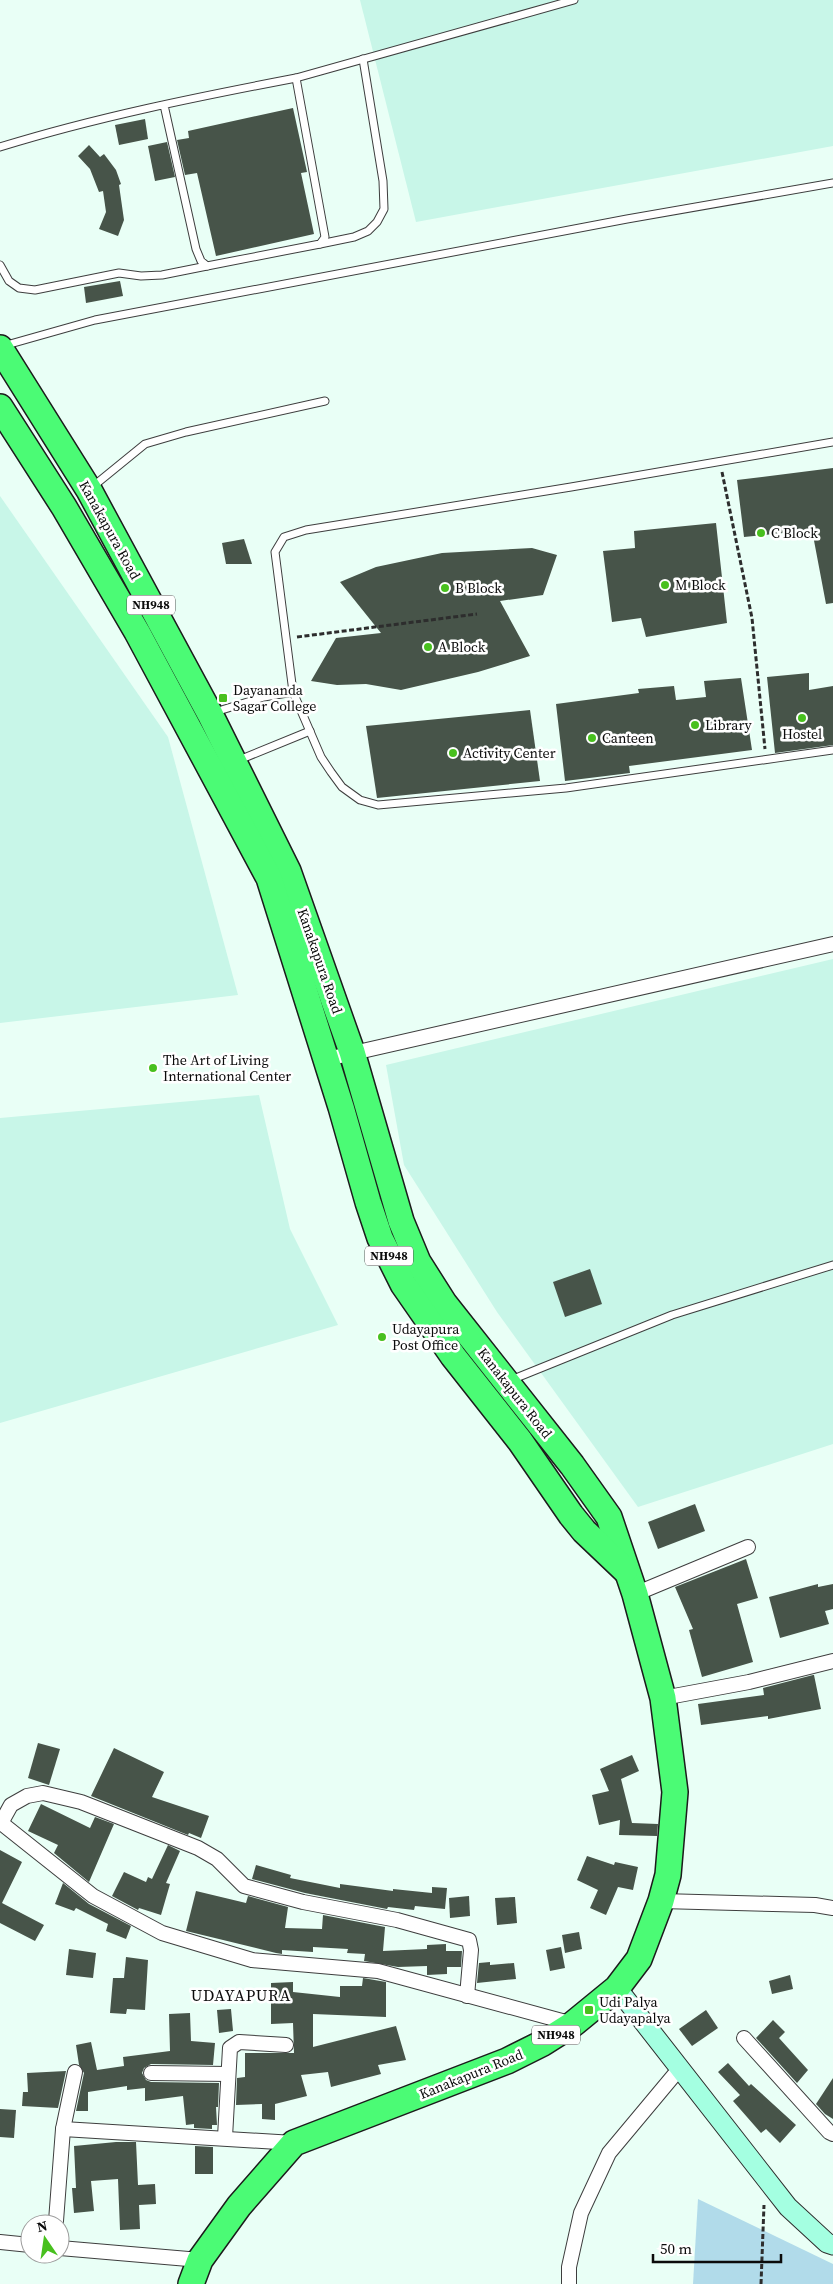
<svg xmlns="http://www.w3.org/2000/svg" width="833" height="2284" viewBox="0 0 833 2284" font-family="'Source Serif 4',serif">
	<rect width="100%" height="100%" fill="#e9fff6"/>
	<g fill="#c8f6e8">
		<path d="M 360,0 L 833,0 L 833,146 L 416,222 Z"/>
		<path d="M 0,496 L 168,737 L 238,995 L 0,1023 Z"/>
		<path d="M 833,959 L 833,1444 L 638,1507 L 497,1312 L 404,1165 L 386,1065 Z"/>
		<path d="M 259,1095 L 290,1229 L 338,1325 L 0,1423 L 0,1118 Z"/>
	</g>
	<path fill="#b1dbea" d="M 698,2199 L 833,2264 L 833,2284 L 693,2284 Z"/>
	<g fill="#475449">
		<path d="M 293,108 L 307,172 L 301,173 L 314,234 L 216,256 L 197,173 L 185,175 L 177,140 L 189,138 L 188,131 Z"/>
		<path d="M 145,119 L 148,139 L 119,145 L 115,125 Z"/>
		<path d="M 167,142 L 175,177 L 155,181 L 148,146 Z"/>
		<path d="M 89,145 L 100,157 L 104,154 L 116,170 L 121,184 L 119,185 L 124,220 L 118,236 L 99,229 L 106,212 L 103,191 L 99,192 L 90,169 L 78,156 Z"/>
		<path d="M 120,281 L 123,296 L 86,303 L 84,287 Z"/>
		<path d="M 833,468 L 833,603 L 826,604 L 812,530 L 744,537 L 737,480 Z"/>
		<path d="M 716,523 L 727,623 L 646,637 L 641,618 L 612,622 L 603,551 L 635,548 L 634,531 Z"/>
		<path d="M 244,539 L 252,564 L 226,564 L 222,543 Z"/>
		<path d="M 532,548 L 557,555 L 543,595 L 500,601 L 530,656 L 478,672 L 401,690 L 366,684 L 337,685 L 311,681 L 336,638 L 381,633 L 340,582 L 376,567 L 442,553 Z"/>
		<path d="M 809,673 L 809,690 L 833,686 L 833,745 L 775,753 L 767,677 Z"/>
		<path d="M 741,678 L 752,750 L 629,766 L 630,773 L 565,781 L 556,704 L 639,693 L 638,689 L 674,686 L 676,700 L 706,697 L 704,681 Z"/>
		<path d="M 530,710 L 540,781 L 377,798 L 366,726 Z"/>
		<path d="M 590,1269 L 602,1304 L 565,1317 L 553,1282 Z"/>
		<path d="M 695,1504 L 705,1531 L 658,1549 L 648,1522 Z"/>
		<path d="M 746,1559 L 758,1598 L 737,1604 L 753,1662 L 702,1677 L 689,1630 L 693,1629 L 675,1587 Z"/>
		<path d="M 818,1584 L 818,1587 L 833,1584 L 833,1609 L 825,1611 L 829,1624 L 780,1638 L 769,1597 Z"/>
		<path d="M 813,1675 L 814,1675 L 821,1709 L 768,1719 L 768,1716 L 701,1725 L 698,1704 L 764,1695 L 763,1688 Z"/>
		<path d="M 38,1743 L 60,1749 L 49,1785 L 28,1778 Z"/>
		<path d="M 114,1748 L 164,1772 L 152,1797 L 209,1816 L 201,1838 L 189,1833 L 188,1835 L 91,1796 Z"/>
		<path d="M 632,1755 L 639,1771 L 621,1779 L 632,1823 L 658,1824 L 657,1836 L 619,1835 L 620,1820 L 599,1825 L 592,1795 L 609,1791 L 600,1769 Z"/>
		<path d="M 41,1804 L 90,1828 L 95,1817 L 114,1824 L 89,1882 L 54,1853 L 58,1845 L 28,1831 Z"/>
		<path d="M 168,1845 L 180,1851 L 166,1883 L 170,1884 L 161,1915 L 139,1908 L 138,1910 L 112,1896 L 124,1872 L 146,1882 L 148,1877 L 152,1879 Z"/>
		<path d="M 0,1850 L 22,1862 L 2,1903 L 44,1925 L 35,1941 L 0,1923 Z"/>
		<path d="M 587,1856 L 614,1865 L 615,1862 L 638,1867 L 633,1890 L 618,1887 L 606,1915 L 590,1908 L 598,1890 L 577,1880 Z"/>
		<path d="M 256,1865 L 291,1875 L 290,1878 L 340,1888 L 340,1884 L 393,1891 L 393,1889 L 432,1893 L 432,1887 L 447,1888 L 445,1909 L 415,1906 L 414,1910 L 388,1907 L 387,1909 L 305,1893 L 252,1879 Z"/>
		<path d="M 63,1883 L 89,1904 L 131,1926 L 126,1939 L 106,1931 L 108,1924 L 76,1908 L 74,1911 L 55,1904 Z"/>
		<path d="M 196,1891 L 246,1903 L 248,1896 L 288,1907 L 285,1928 L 322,1929 L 323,1915 L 385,1927 L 383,1951 L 427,1949 L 427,1945 L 446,1944 L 446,1951 L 462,1951 L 461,1967 L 447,1967 L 447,1974 L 427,1975 L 427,1966 L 398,1967 L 364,1961 L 365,1954 L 347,1953 L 348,1949 L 313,1947 L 313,1952 L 282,1950 L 282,1954 L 276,1953 L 186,1931 Z"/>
		<path d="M 469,1896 L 470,1916 L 450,1918 L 449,1898 Z"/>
		<path d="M 515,1897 L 517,1923 L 497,1925 L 495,1898 Z"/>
		<path d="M 579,1932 L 582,1949 L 565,1953 L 562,1935 Z"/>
		<path d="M 561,1947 L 565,1968 L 550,1971 L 546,1950 Z"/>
		<path d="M 69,1949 L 96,1953 L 93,1978 L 66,1975 Z"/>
		<path d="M 126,1957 L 148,1960 L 145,2010 L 127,2009 L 126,2014 L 110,2013 L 113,1978 L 124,1978 Z"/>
		<path d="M 490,1962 L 490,1965 L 514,1963 L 516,1979 L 477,1983 L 479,1963 Z"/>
		<path d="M 790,1975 L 793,1989 L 772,1994 L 769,1981 Z"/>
		<path d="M 363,1978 L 386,1982 L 386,2017 L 313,2014 L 313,2047 L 396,2026 L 406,2060 L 378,2065 L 381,2074 L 331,2087 L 328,2072 L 301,2075 L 307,2096 L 275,2104 L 275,2120 L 262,2119 L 262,2104 L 236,2105 L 237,2078 L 245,2077 L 245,2053 L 294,2053 L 293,2023 L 271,2024 L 271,1983 L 293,1982 L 293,1992 L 340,1997 L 340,1986 L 362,1986 Z"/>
		<path d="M 231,2009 L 233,2031 L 219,2033 L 217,2010 Z"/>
		<path d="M 706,2010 L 718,2028 L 692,2046 L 679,2029 Z"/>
		<path d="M 190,2013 L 191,2041 L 215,2043 L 213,2065 L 151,2064 L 144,2068 L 142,2073 L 146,2080 L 151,2082 L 219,2083 L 218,2107 L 216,2107 L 217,2125 L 212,2125 L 212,2129 L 194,2128 L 194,2124 L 186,2125 L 183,2096 L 145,2101 L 145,2088 L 127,2090 L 127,2086 L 88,2092 L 88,2111 L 76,2111 L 84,2073 L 79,2065 L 76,2045 L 91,2042 L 97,2070 L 124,2066 L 123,2057 L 170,2051 L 169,2014 Z"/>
		<path d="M 773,2020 L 785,2032 L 779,2038 L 808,2070 L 797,2083 L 756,2038 Z"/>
		<path d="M 728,2063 L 749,2086 L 751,2084 L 796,2125 L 780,2143 L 766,2129 L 761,2133 L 733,2101 L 740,2095 L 718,2072 Z"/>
		<path d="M 66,2071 L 58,2108 L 22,2106 L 23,2092 L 28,2092 L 27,2073 Z"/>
		<path d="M 833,2078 L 833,2119 L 825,2114 L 816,2104 Z"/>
		<path d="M 0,2109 L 16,2110 L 14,2138 L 0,2137 Z"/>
		<path d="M 116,2142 L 136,2142 L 138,2185 L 155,2184 L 156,2204 L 139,2205 L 140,2229 L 120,2230 L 118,2179 L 91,2181 L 94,2211 L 74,2213 L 72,2188 L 76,2188 L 74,2146 Z"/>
		<path d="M 195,2146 L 213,2147 L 213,2174 L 195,2174 Z"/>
	</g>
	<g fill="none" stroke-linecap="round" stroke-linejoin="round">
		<defs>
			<g id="lane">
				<path d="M 296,78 L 574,0"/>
				<path d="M 0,147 C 97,117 197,97 296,78 L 325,237 L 320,244 L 207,266 L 201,261 L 196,249 L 164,105"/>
				<path d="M 320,244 L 354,237 L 368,231 L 377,222 L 384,209 L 383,181 L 363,59"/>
				<path d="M 0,265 L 9,281 L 19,288 L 35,290 L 119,273 L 141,276 L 162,275 L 207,266"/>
				<path d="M 3,346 L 95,320 L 627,219 L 833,183"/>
				<path d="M 833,442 L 571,487 L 306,530 L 284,537 L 275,552 L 293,692 L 321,757 L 331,772 L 342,787 L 360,800 L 378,805 L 566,788 L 833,750"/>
				<path d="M 91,488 L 145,444 L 186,432 L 325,401"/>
				<path d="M 215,712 L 264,697 L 293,692"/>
				<path d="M 239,760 L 310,731"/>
				<path d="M 511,1380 L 672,1315 L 833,1265"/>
			</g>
			<g id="street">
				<path d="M 327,1059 L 833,944"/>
				<path d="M 635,1594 L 748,1547"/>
				<path d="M 663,1698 L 749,1682 L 833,1661"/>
				<path d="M 0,1822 L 93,1896 L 162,1933 L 252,1960 L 378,1971 L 573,2024"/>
				<path d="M 1,1823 L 11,1805 L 27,1796 L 43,1793 L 81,1802 L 198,1848 L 217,1859 L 244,1886 L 303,1902 L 397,1920 L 469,1940 L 471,1950 L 467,1996"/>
				<path d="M 661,1901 L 815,1905 L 833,1908"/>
				<path d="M 744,2038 L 829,2132 L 833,2134"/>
				<path d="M 151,2073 L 228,2074"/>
				<path d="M 63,2129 L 294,2143"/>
				<path d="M 225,2137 L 230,2048 L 239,2042 L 286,2045"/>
				<path d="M 56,2221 L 63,2129 L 75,2072"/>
				<path d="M 0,2242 L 30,2245"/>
				<path d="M 60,2248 L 200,2260"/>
				<path d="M 569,2284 L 569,2267 L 581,2213 L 609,2153 L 680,2068"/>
			</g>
			<path id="secondary" d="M 617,1988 L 788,2207 L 827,2243 L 833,2245"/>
			<g id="highway">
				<path d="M 0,348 L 89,490 L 210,714 L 288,871 L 352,1052 L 401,1221 L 418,1262 L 444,1303 L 572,1465 L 609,1517 L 635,1594 L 663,1698 L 675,1792 L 668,1875 L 661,1901 L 639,1959 L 617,1988 L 573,2024 L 543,2043 L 507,2061 L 294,2143 L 239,2206 L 200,2260 L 191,2284"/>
				<path d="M 0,407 L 64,507 L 137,632 L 269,878 L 341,1107 L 368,1202 L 380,1238 L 403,1284 L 453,1356 L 520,1441 L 571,1515 L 584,1531 L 625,1570"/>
			</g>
		</defs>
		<use href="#lane" stroke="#3e3e3e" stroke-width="9"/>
		<use href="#street" stroke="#3e3e3e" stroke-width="16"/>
		<use href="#secondary" stroke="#2d2d2d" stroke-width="21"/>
		<use href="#highway" stroke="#1c1c1c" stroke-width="28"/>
		<g stroke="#2d2d2d" stroke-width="3" stroke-dasharray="5 2.5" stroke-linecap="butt">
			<path d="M 722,472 L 752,618 L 765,749"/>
			<path d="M 297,637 L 477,614"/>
			<path d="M 761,2284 L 764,2205"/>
		</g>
		<use href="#lane" stroke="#fff" stroke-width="7"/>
		<use href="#street" stroke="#fff" stroke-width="14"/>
		<use href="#secondary" stroke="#a4ffe1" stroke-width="19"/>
		<use href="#highway" stroke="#4bfb75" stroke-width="25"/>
	</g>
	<g fill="#48c01e" stroke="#fff" stroke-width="2">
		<circle cx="761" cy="533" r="5"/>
		<circle cx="665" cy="585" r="5"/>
		<circle cx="445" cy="588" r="5"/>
		<circle cx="428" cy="647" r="5"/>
		<rect x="218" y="693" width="10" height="10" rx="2.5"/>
		<circle cx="802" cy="718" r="5"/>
		<circle cx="695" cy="725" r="5"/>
		<circle cx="592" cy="738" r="5"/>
		<circle cx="453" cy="753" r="5"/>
		<circle cx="153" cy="1068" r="5"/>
		<circle cx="382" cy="1337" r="5"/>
		<rect x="584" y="2005" width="10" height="10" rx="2.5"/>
	</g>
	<g text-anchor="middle" stroke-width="5" stroke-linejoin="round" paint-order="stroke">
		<g fill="#fff" stroke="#545454" stroke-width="1">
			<rect x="127" y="595.5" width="48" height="19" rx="4"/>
			<rect x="365" y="1246.5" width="48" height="19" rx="4"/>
			<rect x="532" y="2025.5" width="48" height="19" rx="4"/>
		</g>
		<g font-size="12" font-weight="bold" fill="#0b0b0b">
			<text x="151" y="609">NH948</text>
			<text x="389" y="1260">NH948</text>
			<text x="556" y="2039">NH948</text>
		</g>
		<g font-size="14" fill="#0b0b0b" stroke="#fff">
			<text transform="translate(110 530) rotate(61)" y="5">Kanakapura Road</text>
			<text transform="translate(320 961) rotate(71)" y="5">Kanakapura Road</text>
			<text transform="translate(515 1393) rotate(52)" y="5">Kanakapura Road</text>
			<text transform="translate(471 2074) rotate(-22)" y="5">Kanakapura Road</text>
		</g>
		<g font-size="14" fill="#0b0b0b" stroke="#fff" text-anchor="start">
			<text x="771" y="538">C Block</text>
			<text x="675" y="590">M Block</text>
			<text x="455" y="593">B Block</text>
			<text x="438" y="652">A Block</text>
			<text x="233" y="695">Dayananda<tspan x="233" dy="16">Sagar College</tspan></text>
			<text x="705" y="730">Library</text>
			<text x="802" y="739" text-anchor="middle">Hostel</text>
			<text x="602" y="743">Canteen</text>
			<text x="463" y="758">Activity Center</text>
			<text x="163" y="1065">The Art of Living<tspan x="163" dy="16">International Center</tspan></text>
			<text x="392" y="1334">Udayapura<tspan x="392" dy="16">Post Office</tspan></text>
			<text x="599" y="2007">Udi Palya<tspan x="599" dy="16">Udayapalya</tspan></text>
		</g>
		<g font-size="16" letter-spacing="1" fill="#0b0b0b" stroke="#fff">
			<text x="241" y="2001">UDAYAPURA</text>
		</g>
	</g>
	<g transform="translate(45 2239) rotate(347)"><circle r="24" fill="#ffffff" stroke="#9d9d9d"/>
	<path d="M0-4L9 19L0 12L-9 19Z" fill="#48c01e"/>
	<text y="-8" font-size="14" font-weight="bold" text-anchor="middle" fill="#0b0b0b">N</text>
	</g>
	<path d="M653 2254v8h128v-8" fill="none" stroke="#0b0b0b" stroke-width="2.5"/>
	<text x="660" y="2254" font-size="15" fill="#0b0b0b" stroke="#ffffff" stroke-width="4" paint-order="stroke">50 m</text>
</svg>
